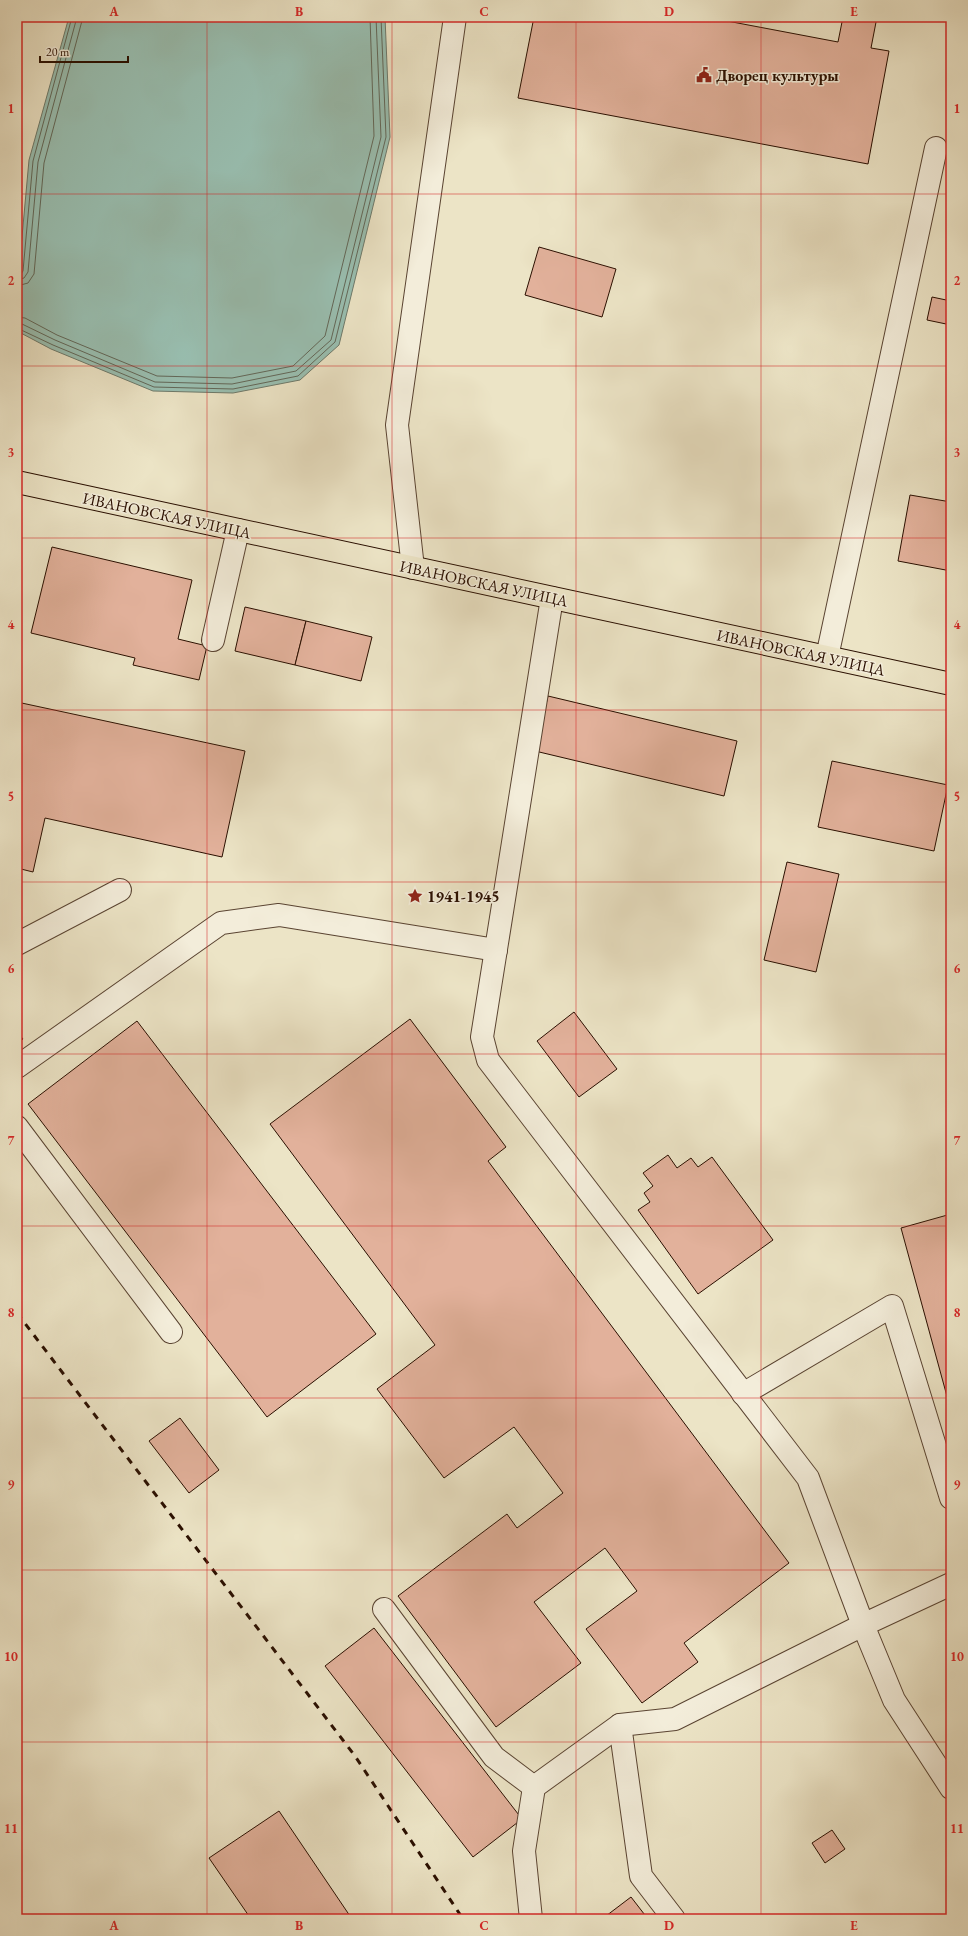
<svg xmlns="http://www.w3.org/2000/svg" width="968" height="1936" viewBox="0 0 968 1936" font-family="'EB Garamond',serif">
	<rect width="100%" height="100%" fill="#ece4c6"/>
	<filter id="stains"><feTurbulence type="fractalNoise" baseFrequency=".005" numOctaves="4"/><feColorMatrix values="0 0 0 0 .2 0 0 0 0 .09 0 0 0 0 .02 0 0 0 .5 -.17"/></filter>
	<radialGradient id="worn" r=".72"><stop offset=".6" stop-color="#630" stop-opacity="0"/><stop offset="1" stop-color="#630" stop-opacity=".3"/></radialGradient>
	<path fill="#99bfb1" stroke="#6d796a" d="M 69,17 L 385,17 L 390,137 L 339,345 L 300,380 L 233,393 L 153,391 L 51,349 L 17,331 L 17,292 L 29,160 Z"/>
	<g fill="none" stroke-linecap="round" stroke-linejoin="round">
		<g stroke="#626758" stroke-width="1">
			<path d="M 17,275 L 21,274 L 23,271 L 33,161 L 72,17"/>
			<path d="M 17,280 L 24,278 L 28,272 L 38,162 L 77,17"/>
			<path d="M 17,286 L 28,283 L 34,274 L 44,163 L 83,17"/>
			<path d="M 17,317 L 25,318 L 57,335 L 157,376 L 232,378 L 293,366 L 325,336 L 374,136 L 370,17"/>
			<path d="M 17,323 L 22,324 L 55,340 L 155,382 L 232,384 L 296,371 L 331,340 L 381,137 L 376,17"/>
			<path d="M 17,328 L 53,345 L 154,387 L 233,389 L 298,376 L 335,342 L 386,137 L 381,17"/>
		</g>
	</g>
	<g fill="#e2b19b" stroke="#2a0f00">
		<path d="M 534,17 L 706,17 L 838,42 L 843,17 L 877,17 L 871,48 L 889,51 L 868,164 L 518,98 Z"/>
		<path d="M 539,247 L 616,269 L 602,317 L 525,295 Z"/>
		<path d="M 932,297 L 951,301 L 951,325 L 927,320 Z"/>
		<path d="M 910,495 L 951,502 L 951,571 L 898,561 Z"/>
		<path d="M 52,547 L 192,580 L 178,639 L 207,646 L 199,680 L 133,665 L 135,658 L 31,633 Z"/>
		<path d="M 245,607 L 306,621 L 295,665 L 235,651 Z"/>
		<path d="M 306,621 L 372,637 L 361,681 L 295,665 Z"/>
		<path d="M 548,696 L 737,741 L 724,796 L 535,751 Z"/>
		<path d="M 17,702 L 245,751 L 222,857 L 45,818 L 33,872 L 17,868 Z"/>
		<path d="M 832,761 L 948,785 L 934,851 L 818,827 Z"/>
		<path d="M 787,862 L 839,874 L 816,972 L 764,960 Z"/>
		<path d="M 574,1012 L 617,1069 L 579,1097 L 537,1041 Z"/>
		<path d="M 410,1019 L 506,1147 L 488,1161 L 789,1563 L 684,1643 L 698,1662 L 642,1703 L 586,1629 L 637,1591 L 605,1548 L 534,1602 L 581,1663 L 496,1727 L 398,1596 L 507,1514 L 517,1528 L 563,1493 L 514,1427 L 444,1478 L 377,1389 L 435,1345 L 270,1124 Z"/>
		<path d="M 137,1021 L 376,1334 L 267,1417 L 28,1104 Z"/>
		<path d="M 17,1032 L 23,1039 L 17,1043 Z"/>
		<path d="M 668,1155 L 677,1168 L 691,1158 L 698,1167 L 712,1157 L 773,1240 L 698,1294 L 638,1210 L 650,1202 L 644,1193 L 653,1186 L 643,1173 Z"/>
		<path d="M 951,1214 L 951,1411 L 901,1228 Z"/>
		<path d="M 180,1418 L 219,1470 L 189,1493 L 149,1441 Z"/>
		<path d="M 374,1628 L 522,1819 L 473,1857 L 325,1666 Z"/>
		<path d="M 279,1811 L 352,1919 L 251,1919 L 209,1858 Z"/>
		<path d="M 832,1830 L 845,1849 L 825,1863 L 812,1843 Z"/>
		<path d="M 631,1897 L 648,1919 L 602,1919 Z"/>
	</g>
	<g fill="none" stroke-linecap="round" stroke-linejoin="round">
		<defs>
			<g id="minor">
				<path d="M 413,568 L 397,425 L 455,17"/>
				<path d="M 552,598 L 482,1037 L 488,1060 L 808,1478 L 863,1625 L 894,1700 L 951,1788"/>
				<path d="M 213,640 L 238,530"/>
				<path d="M 827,657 L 936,148"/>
				<path d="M 17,944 L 120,890"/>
				<path d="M 17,1067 L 221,923 L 279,915 L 496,950"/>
				<path d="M 17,1127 L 171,1332"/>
				<path d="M 743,1394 L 892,1306 L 951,1498"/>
				<path d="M 384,1609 L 494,1757 L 534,1787"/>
				<path d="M 620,1725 L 641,1876 L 674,1919"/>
				<path d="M 531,1919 L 524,1851 L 534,1787 L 620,1725 L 675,1719 L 863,1625 L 951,1584"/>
			</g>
			<path id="major" d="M 17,482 L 951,684"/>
		</defs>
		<use href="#minor" stroke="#5a4432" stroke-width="24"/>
		<use href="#major" stroke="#2a0f00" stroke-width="24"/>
		<use href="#minor" stroke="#f3edda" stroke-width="22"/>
		<use href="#major" stroke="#ece4c6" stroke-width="22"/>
		<path stroke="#2a0f00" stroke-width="3" stroke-dasharray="7 7" stroke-linecap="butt" d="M 17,1313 L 355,1756 L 463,1919"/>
	</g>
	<path fill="none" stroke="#d62828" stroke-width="1" stroke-opacity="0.55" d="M 207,17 L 207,1919M 392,17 L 392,1919M 576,17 L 576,1919M 761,17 L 761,1919M 17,194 L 951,194M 17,366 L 951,366M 17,538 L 951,538M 17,710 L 951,710M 17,882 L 951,882M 17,1054 L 951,1054M 17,1226 L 951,1226M 17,1398 L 951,1398M 17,1570 L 951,1570M 17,1742 L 951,1742"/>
	<defs>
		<symbol id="civic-bare" viewBox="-9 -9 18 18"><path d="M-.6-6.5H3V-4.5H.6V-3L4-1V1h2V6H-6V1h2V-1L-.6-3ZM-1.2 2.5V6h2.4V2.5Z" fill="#8f2418" stroke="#f3edda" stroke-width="2.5" paint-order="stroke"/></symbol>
		<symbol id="sight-bare" viewBox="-9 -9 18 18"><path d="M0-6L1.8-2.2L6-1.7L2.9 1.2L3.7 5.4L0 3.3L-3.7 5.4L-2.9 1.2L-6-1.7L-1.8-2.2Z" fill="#8f2418" stroke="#f3edda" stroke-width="2.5" paint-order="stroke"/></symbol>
	</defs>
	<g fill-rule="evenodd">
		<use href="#civic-bare" x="693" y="64" width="22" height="22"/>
		<use href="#sight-bare" x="404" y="885" width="22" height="22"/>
	</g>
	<g text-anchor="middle" stroke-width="3" stroke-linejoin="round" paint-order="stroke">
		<g font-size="16" font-weight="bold" fill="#2a0f00" stroke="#f3edda" text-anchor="start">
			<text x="716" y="81">Дворец культуры</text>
			<text x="427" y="902">1941-1945</text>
		</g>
		<g font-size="16" fill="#2a0f00" stroke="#f3edda">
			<text transform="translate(167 515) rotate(12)" y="6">ИВАНОВСКАЯ УЛИЦА</text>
			<text transform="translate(484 583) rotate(12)" y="6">ИВАНОВСКАЯ УЛИЦА</text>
			<text transform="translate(801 652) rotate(12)" y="6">ИВАНОВСКАЯ УЛИЦА</text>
		</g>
	</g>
	<rect width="968" height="1936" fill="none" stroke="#ece4c6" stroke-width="44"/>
	<path d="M40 56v6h88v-6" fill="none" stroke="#2a0f00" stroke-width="2"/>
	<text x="46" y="56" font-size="12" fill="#2a0f00" stroke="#f3edda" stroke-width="3" paint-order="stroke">20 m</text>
	<rect x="22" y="22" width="924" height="1892" fill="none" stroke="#d62828" stroke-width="1.5"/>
	<g font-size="13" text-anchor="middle" font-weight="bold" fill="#d62828">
		<text x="114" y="16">A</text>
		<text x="299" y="16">B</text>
		<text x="484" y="16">C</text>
		<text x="669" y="16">D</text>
		<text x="854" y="16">E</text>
		<text x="11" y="113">1</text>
		<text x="957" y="113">1</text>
		<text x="11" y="285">2</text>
		<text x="957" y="285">2</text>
		<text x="11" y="457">3</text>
		<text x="957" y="457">3</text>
		<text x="11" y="629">4</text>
		<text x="957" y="629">4</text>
		<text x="11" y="801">5</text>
		<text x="957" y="801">5</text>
		<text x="11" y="973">6</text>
		<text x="957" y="973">6</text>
		<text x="11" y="1145">7</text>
		<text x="957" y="1145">7</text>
		<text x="11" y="1317">8</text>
		<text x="957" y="1317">8</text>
		<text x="11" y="1489">9</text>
		<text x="957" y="1489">9</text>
		<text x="11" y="1661">10</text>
		<text x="957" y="1661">10</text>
		<text x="11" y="1833">11</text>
		<text x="957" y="1833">11</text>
		<text x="114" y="1930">A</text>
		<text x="299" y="1930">B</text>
		<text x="484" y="1930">C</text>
		<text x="669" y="1930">D</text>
		<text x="854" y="1930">E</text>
	</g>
	<rect width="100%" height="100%" filter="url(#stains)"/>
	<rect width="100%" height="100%" fill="url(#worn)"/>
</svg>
